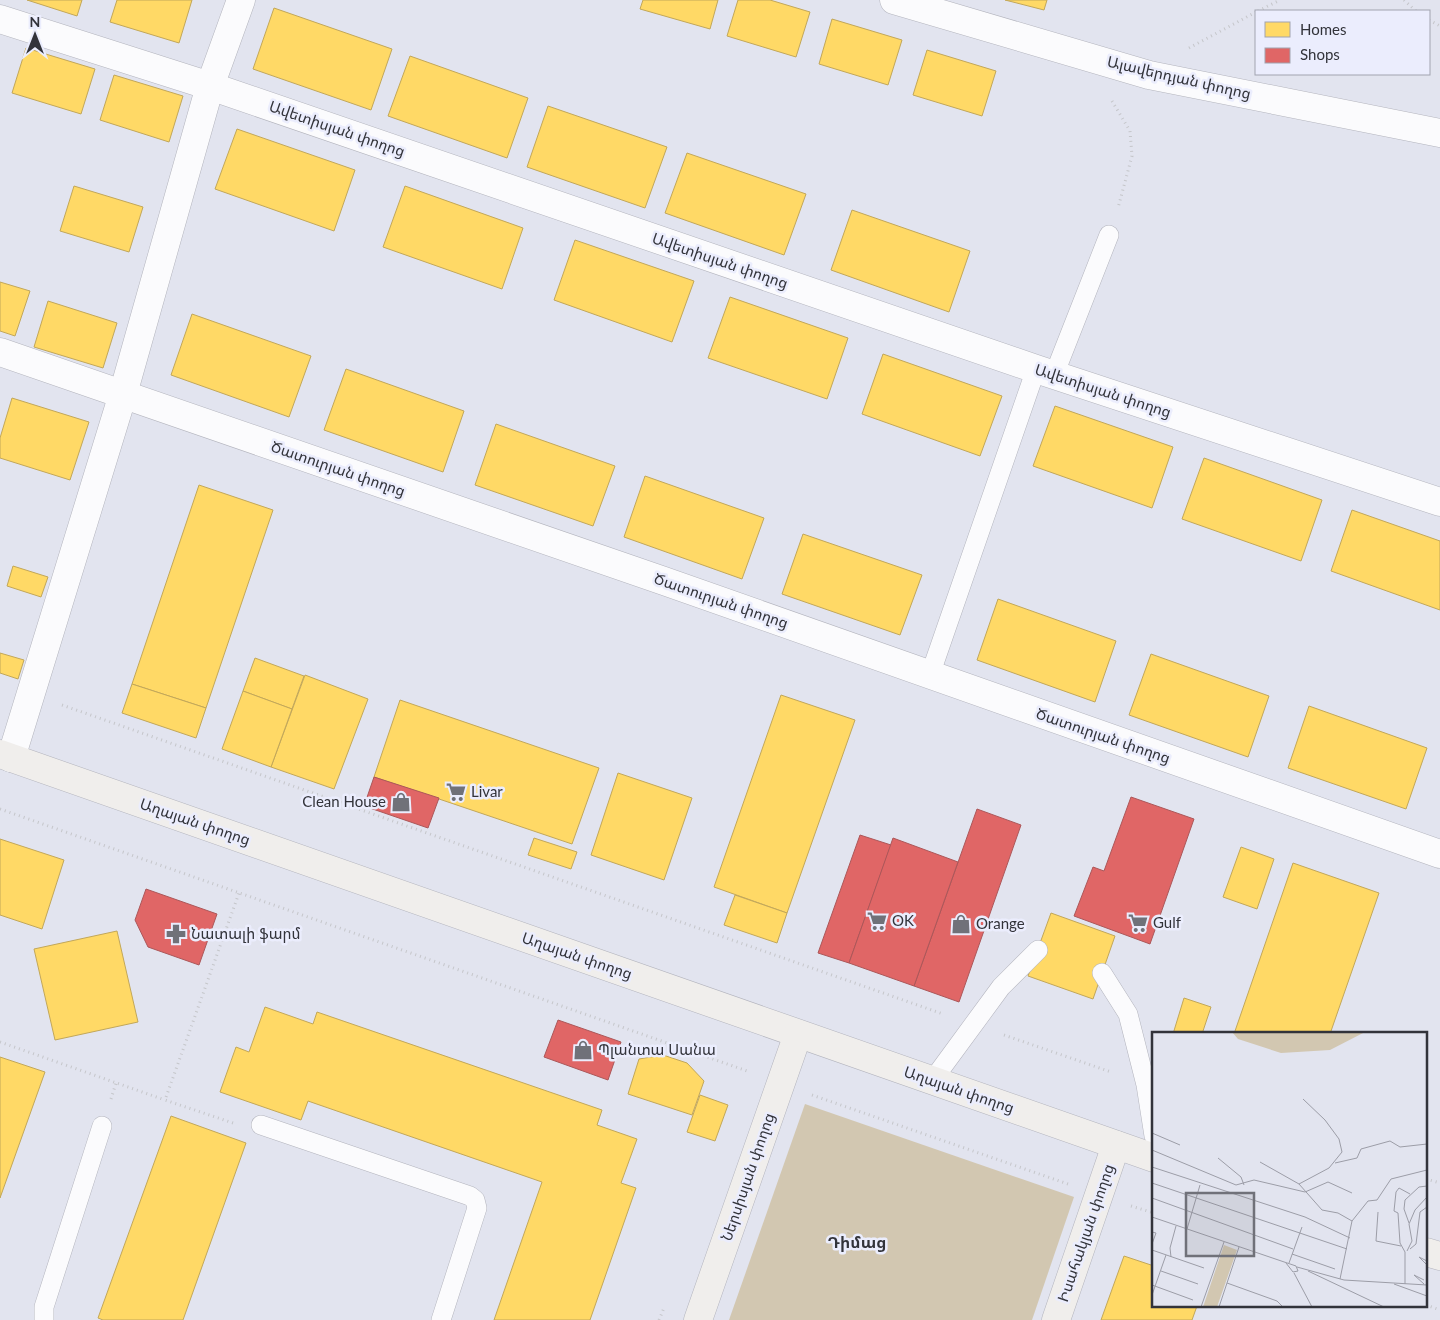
<svg xmlns="http://www.w3.org/2000/svg" width="1440" height="1320" viewBox="0 0 1440 1320" font-family="Lato,'Noto Sans Armenian',sans-serif">
	<rect width="100%" height="100%" fill="#e2e4ef"/>
	<path fill="#d2c7b1" d="M 805,1104 L 1074,1197 L 1032,1320 L 729,1320 Z"/>
	<g fill="#ffd966" stroke="#c2a759">
		<path d="M 27,0 L 82,0 L 77,16 Z"/>
		<path d="M 117,0 L 192,0 L 179,43 L 110,22 Z"/>
		<path d="M 643,0 L 718,0 L 710,29 L 640,9 Z"/>
		<path d="M 738,0 L 770,0 L 810,12 L 796,57 L 727,36 Z"/>
		<path d="M 1005,0 L 1047,0 L 1044,10 Z"/>
		<path d="M 274,8 L 392,49 L 371,110 L 253,69 Z"/>
		<path d="M 832,19 L 902,40 L 888,85 L 819,64 Z"/>
		<path d="M 26,48 L 95,69 L 81,114 L 12,93 Z"/>
		<path d="M 927,50 L 996,71 L 982,116 L 913,95 Z"/>
		<path d="M 410,56 L 528,98 L 507,158 L 388,116 Z"/>
		<path d="M 114,75 L 183,96 L 169,142 L 100,120 Z"/>
		<path d="M 548,106 L 667,147 L 645,208 L 527,167 Z"/>
		<path d="M 237,129 L 355,170 L 334,231 L 215,189 Z"/>
		<path d="M 687,153 L 806,194 L 784,255 L 665,213 Z"/>
		<path d="M 74,186 L 143,207 L 129,252 L 60,231 Z"/>
		<path d="M 405,186 L 523,228 L 502,289 L 383,247 Z"/>
		<path d="M 852,210 L 970,251 L 949,312 L 831,270 Z"/>
		<path d="M 575,240 L 694,281 L 672,342 L 554,300 Z"/>
		<path d="M 0,282 L 30,291 L 15,336 L 0,331 Z"/>
		<path d="M 730,297 L 848,338 L 827,399 L 708,358 Z"/>
		<path d="M 48,301 L 117,323 L 103,368 L 34,347 Z"/>
		<path d="M 192,314 L 311,356 L 289,417 L 171,375 Z"/>
		<path d="M 883,354 L 1002,396 L 980,456 L 862,414 Z"/>
		<path d="M 346,369 L 464,411 L 443,472 L 324,430 Z"/>
		<path d="M 12,398 L 89,422 L 70,480 L 0,458 L 0,438 Z"/>
		<path d="M 1055,406 L 1173,447 L 1152,508 L 1033,466 Z"/>
		<path d="M 496,424 L 615,466 L 593,526 L 475,485 Z"/>
		<path d="M 1204,458 L 1322,500 L 1301,561 L 1182,519 Z"/>
		<path d="M 645,476 L 764,518 L 742,579 L 624,537 Z"/>
		<path d="M 199,485 L 273,510 L 206,708 L 132,684 Z"/>
		<path d="M 1352,510 L 1440,541 L 1440,610 L 1331,571 Z"/>
		<path d="M 803,534 L 922,575 L 900,635 L 782,594 Z"/>
		<path d="M 13,566 L 48,577 L 41,597 L 7,586 Z"/>
		<path d="M 998,599 L 1116,641 L 1095,702 L 977,660 Z"/>
		<path d="M 0,653 L 24,660 L 18,679 L 0,673 Z"/>
		<path d="M 1151,654 L 1269,696 L 1248,757 L 1129,715 Z"/>
		<path d="M 255,658 L 304,676 L 292,709 L 243,691 Z"/>
		<path d="M 305,675 L 368,699 L 334,789 L 271,767 Z"/>
		<path d="M 132,684 L 206,708 L 196,738 L 122,713 Z"/>
		<path d="M 243,691 L 292,709 L 271,767 L 222,749 Z"/>
		<path d="M 781,695 L 855,720 L 787,913 L 714,887 Z"/>
		<path d="M 400,700 L 599,768 L 572,844 L 374,777 Z"/>
		<path d="M 1309,706 L 1427,748 L 1406,809 L 1288,768 Z"/>
		<path d="M 618,773 L 692,798 L 664,880 L 591,855 Z"/>
		<path d="M 534,838 L 577,852 L 571,869 L 528,855 Z"/>
		<path d="M 0,839 L 64,860 L 42,929 L 0,915 Z"/>
		<path d="M 1241,847 L 1274,859 L 1257,909 L 1223,897 Z"/>
		<path d="M 1293,863 L 1379,893 L 1330,1034 L 1234,1034 Z"/>
		<path d="M 735,895 L 787,913 L 777,943 L 724,925 Z"/>
		<path d="M 1051,913 L 1115,936 L 1093,999 L 1028,976 Z"/>
		<path d="M 117,931 L 138,1022 L 55,1040 L 34,949 Z"/>
		<path d="M 1184,998 L 1211,1007 L 1202,1034 L 1173,1034 Z"/>
		<path d="M 265,1007 L 313,1024 L 317,1012 L 602,1110 L 597,1125 L 637,1139 L 621,1183 L 636,1188 L 590,1320 L 494,1320 L 542,1182 L 308,1101 L 301,1120 L 220,1092 L 236,1047 L 249,1052 Z"/>
		<path d="M 663,1055 L 687,1063 L 704,1081 L 692,1115 L 628,1094 L 639,1059 Z"/>
		<path d="M 0,1057 L 45,1072 L 0,1198 Z"/>
		<path d="M 700,1095 L 728,1105 L 715,1141 L 687,1132 Z"/>
		<path d="M 171,1116 L 246,1143 L 183,1320 L 103,1320 L 98,1318 Z"/>
		<path d="M 1124,1256 L 1154,1266 L 1154,1306 L 1197,1306 L 1192,1320 L 1101,1320 Z"/>
	</g>
	<g fill="#e06666" stroke="#ac5759">
		<path d="M 374,777 L 439,798 L 428,828 L 364,806 Z"/>
		<path d="M 1131,797 L 1194,819 L 1150,944 L 1074,916 L 1093,867 L 1104,871 Z"/>
		<path d="M 977,809 L 1021,825 L 959,1002 L 914,986 Z"/>
		<path d="M 860,835 L 891,845 L 849,963 L 818,953 Z"/>
		<path d="M 893,838 L 958,862 L 914,986 L 849,963 Z"/>
		<path d="M 146,889 L 217,914 L 199,965 L 148,947 L 135,920 Z"/>
		<path d="M 558,1020 L 621,1042 L 608,1080 L 544,1057 Z"/>
	</g>
	<g fill="none" stroke-linecap="round" stroke-linejoin="round">
		<defs>
			<g id="lane">
				<path d="M 1054,375 L 1109,235"/>
				<path d="M 930,675 L 1036,369"/>
				<path d="M 1102,973 L 1128,1014 L 1146,1085 L 1154,1136"/>
				<path d="M 932,1081 L 1001,987 L 1038,950"/>
				<path d="M 261,1125 L 470,1196 L 475,1200 L 477,1208 L 441,1320"/>
				<path d="M 44,1320 L 44,1307 L 102,1126"/>
			</g>
			<g id="street">
				<path d="M 894,0 L 1149,75 L 1440,133"/>
				<path d="M 0,19 L 210,86 L 1036,369 L 1440,502"/>
				<path d="M 0,352 L 664,581 L 1440,854"/>
				<path d="M 11,758 L 123,394 L 210,86 L 241,0"/>
			</g>
			<g id="secondary">
				<path d="M 0,754 L 1154,1158"/>
				<path d="M 1426,1252 L 1440,1256"/>
				<path d="M 698,1320 L 798,1034"/>
				<path d="M 1056,1320 L 1116,1145"/>
			</g>
		</defs>
		<use href="#lane" stroke="#b3b4bd" stroke-width="20"/>
		<use href="#street" stroke="#b3b4bd" stroke-width="29"/>
		<use href="#secondary" stroke="#b3b4bd" stroke-width="29"/>
		<g stroke="#c5c6ca" stroke-width="3" stroke-dasharray="1 4" stroke-linecap="butt">
			<path d="M 1404,0 L 1416,11"/>
			<path d="M 1258,11 L 1280,0"/>
			<path d="M 1429,20 L 1440,26"/>
			<path d="M 1189,48 L 1256,12"/>
			<path d="M 1112,101 L 1130,131 L 1132,156 L 1118,208"/>
			<path d="M 62,705 L 943,1014"/>
			<path d="M 0,809 L 750,1072"/>
			<path d="M 1004,1035 L 1111,1072"/>
			<path d="M 0,1042 L 165,1100"/>
			<path d="M 812,1095 L 1068,1184"/>
			<path d="M 111,1099 L 116,1083"/>
			<path d="M 233,1123 L 165,1100 L 239,893"/>
			<path d="M 1426,1179 L 1440,1183"/>
			<path d="M 1131,1206 L 1154,1213"/>
			<path d="M 1426,1305 L 1440,1310"/>
			<path d="M 659,1320 L 664,1308"/>
		</g>
		<use href="#lane" stroke="#fbfbfd" stroke-width="19"/>
		<use href="#street" stroke="#fbfbfd" stroke-width="28"/>
		<use href="#secondary" stroke="#f0eeec" stroke-width="28"/>
	</g>
	<defs>
		<symbol id="supermarket-bare" viewBox="-9 -9 18 18"><path d="M-6-5.5h2.5l.6 2H6L4.5 2H-2.5L-4.4-4H-6ZM-1.5 3.2a1.3 1.3 0 1 0 .1 0ZM3 3.2a1.3 1.3 0 1 0 .1 0Z" fill="#707179" stroke="#ebedfd" stroke-width="2.5" paint-order="stroke"/></symbol>
		<symbol id="shop-bare" viewBox="-9 -9 18 18"><path d="M-5-2.5h2.3a2.7 3.5 0 0 1 5.4 0H5L5.5 6h-11ZM-1.5-2.5h3a1.5 2.3 0 0 0-3 0Z" fill="#707179" stroke="#ebedfd" stroke-width="2.5" paint-order="stroke"/></symbol>
		<symbol id="pharmacy-bare" viewBox="-9 -9 18 18"><path d="M-2-6h4v4h4v4h-4v4h-4v-4h-4v-4h4Z" fill="#707179" stroke="#ebedfd" stroke-width="2.5" paint-order="stroke"/></symbol>
	</defs>
	<g fill-rule="evenodd">
		<use href="#supermarket-bare" x="442" y="778" width="28" height="28"/>
		<use href="#shop-bare" x="387" y="788" width="28" height="28"/>
		<use href="#supermarket-bare" x="863" y="907" width="28" height="28"/>
		<use href="#supermarket-bare" x="1124" y="909" width="28" height="28"/>
		<use href="#shop-bare" x="947" y="910" width="28" height="28"/>
		<use href="#pharmacy-bare" x="162" y="920" width="28" height="28"/>
		<use href="#shop-bare" x="569" y="1036" width="28" height="28"/>
	</g>
	<g text-anchor="middle" stroke-width="5" stroke-linejoin="round" paint-order="stroke">
		<g font-size="15" fill="#32333a" stroke="#ebedfd">
			<text transform="translate(1179 78) rotate(13)" y="5">Ալավերդյան փողոց</text>
			<text transform="translate(337 129) rotate(19)" y="5">Ավետիսյան փողոց</text>
			<text transform="translate(720 261) rotate(19)" y="5">Ավետիսյան փողոց</text>
			<text transform="translate(1103 391) rotate(18)" y="5">Ավետիսյան փողոց</text>
			<text transform="translate(338 469) rotate(19)" y="5">Ծատուրյան փողոց</text>
			<text transform="translate(721 601) rotate(19)" y="5">Ծատուրյան փողոց</text>
			<text transform="translate(1103 736) rotate(19)" y="5">Ծատուրյան փողոց</text>
			<text transform="translate(195 822) rotate(19)" y="5">Աղայան փողոց</text>
			<text transform="translate(577 956) rotate(19)" y="5">Աղայան փողոց</text>
			<text transform="translate(959 1090) rotate(19)" y="5">Աղայան փողոց</text>
			<text transform="translate(748 1177) rotate(-71)" y="5">Ներսիսյան փողոց</text>
			<text transform="translate(1086 1233) rotate(-71)" y="5">Իսահակյան փողոց</text>
		</g>
		<g font-size="15" fill="#32333a" stroke="#ebedfd" text-anchor="start">
			<text x="471" y="797">Livar</text>
			<text x="386" y="807" text-anchor="end">Clean House</text>
			<text x="892" y="926">OK</text>
			<text x="1153" y="928">Gulf</text>
			<text x="976" y="929">Orange</text>
			<text x="191" y="939">Նատալի ֆարմ</text>
			<text x="598" y="1055">Պլանտա Սանա</text>
		</g>
		<g font-size="16" font-weight="bold" fill="#32333a" stroke="#ebedfd">
			<text x="857" y="1248">Դիմաց</text>
		</g>
	</g>
	<g transform="translate(1152 1032)">
		<rect width="275" height="275" fill="#e2e4ef"/>
		<path d="M 80,0 L 213,0 L 178,18 L 129,21 L 86,7 ZM 72,213 L 85,218 L 65,275 L 51,275 Z" fill="#d2c7b1"/>
		<path fill="none" stroke="#9c9da7" stroke-width="1" d="M 0,101 L 28,113M 0,118 L 84,153 L 102,148 L 153,160 L 176,150 L 200,161M 66,126 L 89,145 L 92,153M 108,130 L 147,152 L 170,178 L 186,181 L 200,189 L 188,247M 183,131 L 205,126 L 209,117 L 238,109 L 248,115 L 275,112M 0,135 L 153,185 L 198,206M 0,151 L 195,217M 147,152 L 177,136 L 190,120 L 187,107 L 173,88 L 151,67M 0,166 L 141,217M 226,180 L 224,209 L 249,214M 0,185 L 144,234 L 146,239 L 141,240 L 134,231M 200,189 L 216,169 L 225,168 L 239,147 L 275,138M 257,191 L 252,177 L 253,168 L 267,155 L 275,154M 35,197 L 48,153M 0,200 L 4,201 L 0,212M 258,217 L 264,212 L 268,180 L 275,175M 0,218 L 52,236M 255,219 L 260,209 L 257,192 L 263,178 L 275,165M 253,220 L 248,211 L 246,181 L 242,179 L 244,160 L 247,156 L 258,162M 140,222 L 183,237M 19,225 L 18,216 L 24,194M 275,229 L 267,225 L 275,233M 137,231 L 150,195M 145,235 L 192,248 L 275,253M 9,239 L 46,252M 156,239 L 232,275M 142,241 L 160,275M 75,251 L 125,269 L 131,275M 242,252 L 275,264M 253,252 L 253,220M 272,252 L 262,243 L 272,248M 0,253 L 41,268M 0,263 L 14,223M 49,275 L 72,210M 67,275 L 87,215"/>
		<path fill="#707179" fill-opacity="0.15" stroke="#707179" stroke-width="2.5" d="M 34,161 L 102,161 L 102,224 L 34,224 Z"/>
		<rect width="275" height="275" fill="none" stroke="#32333a" stroke-width="2.5"/>
	</g>
	<rect x="1255" y="10" width="175" height="65" fill="#ebedfd" stroke="#a1a3af"/>
	<rect x="1265" y="22" width="25" height="15" fill="#ffd966" stroke="#a1a3af"/>
	<text x="1300" y="35" font-size="15" fill="#32333a">Homes</text>
	<rect x="1265" y="48" width="25" height="15" fill="#e06666" stroke="#a1a3af"/>
	<text x="1300" y="60" font-size="15" fill="#32333a">Shops</text>
	<g transform="translate(35 35)" stroke="#ebedfd" stroke-width="4" paint-order="stroke">
	<path d="M0-4L9 19L0 12L-9 19Z" fill="#32333a"/>
	<text y="-8" font-size="14" font-weight="bold" text-anchor="middle" fill="#32333a">N</text>
	</g>
</svg>
